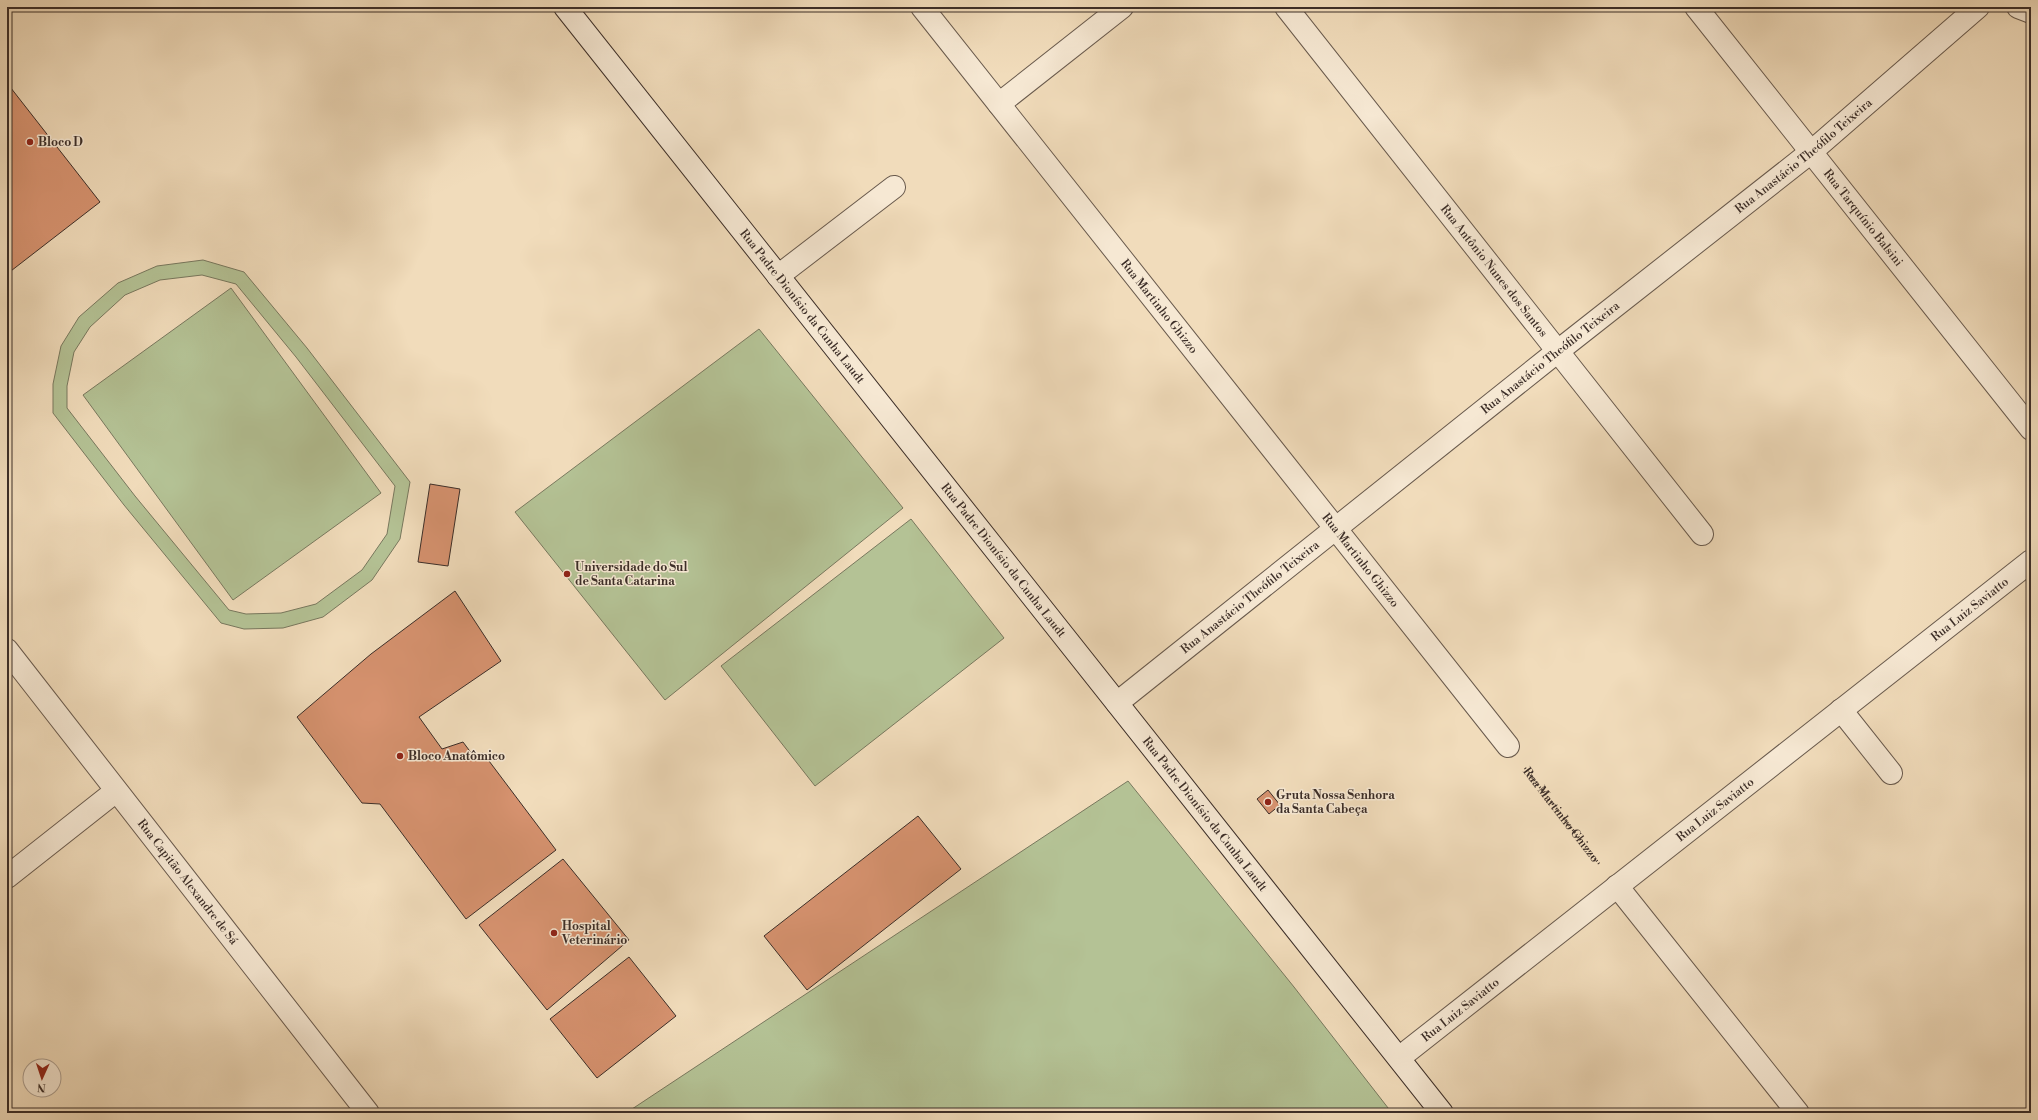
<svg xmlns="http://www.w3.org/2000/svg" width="2038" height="1120" viewBox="0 0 2038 1120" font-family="'Libre Bodoni',serif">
	<rect width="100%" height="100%" fill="#f1dcbb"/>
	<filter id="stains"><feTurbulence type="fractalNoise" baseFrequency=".005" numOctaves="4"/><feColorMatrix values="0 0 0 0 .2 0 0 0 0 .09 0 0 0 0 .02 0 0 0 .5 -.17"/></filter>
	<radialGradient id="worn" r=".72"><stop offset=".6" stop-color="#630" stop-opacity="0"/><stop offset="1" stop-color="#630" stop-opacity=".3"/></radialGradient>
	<g fill="#b4c295" stroke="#78785e" fill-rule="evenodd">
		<path d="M 203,260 L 244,272 L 307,348 L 410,482 L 400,539 L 372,580 L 323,617 L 283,628 L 244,629 L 221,623 L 124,505 L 53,413 L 53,384 L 61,346 L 79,317 L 118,283 L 157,266 ZM 202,275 L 236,284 L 296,357 L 395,486 L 387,534 L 362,570 L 316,604 L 281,613 L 246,614 L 229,610 L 135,496 L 67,408 L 67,386 L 74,352 L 90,327 L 125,295 L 160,280 Z"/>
		<path d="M 231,288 L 381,493 L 233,600 L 83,395 Z"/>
		<path d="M 759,329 L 903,508 L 665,700 L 515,512 Z"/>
		<path d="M 911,519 L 1004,638 L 815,786 L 721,666 Z"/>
		<path d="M 1128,781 L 1294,987 L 1392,1113 L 626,1113 Z"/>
	</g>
	<g fill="#d6926f" stroke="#3c2e28">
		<path d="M 7,83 L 100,202 L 7,274 Z"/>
		<path d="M 430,484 L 460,489 L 448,566 L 418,562 Z"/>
		<path d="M 455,591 L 501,661 L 419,717 L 442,749 L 463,742 L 475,758 L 483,753 L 556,850 L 466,919 L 380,804 L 362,803 L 297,717 L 371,654 Z"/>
		<path d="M 1268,790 L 1280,805 L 1269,814 L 1257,799 Z"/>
		<path d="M 918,816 L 961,869 L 807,990 L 764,936 Z"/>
		<path d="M 563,859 L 629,940 L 547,1010 L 479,925 Z"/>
		<path d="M 629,957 L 676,1016 L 597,1078 L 550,1019 Z"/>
	</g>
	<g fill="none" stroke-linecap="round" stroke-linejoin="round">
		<defs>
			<g id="street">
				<path id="s2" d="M 922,7 L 1508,746"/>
				<path id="s3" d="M 1286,7 L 1702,534"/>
				<path id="s4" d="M 1696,7 L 2031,429"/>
				<path d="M 2018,7 L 2031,12"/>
				<path d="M 999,104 L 1122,7"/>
				<path d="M 778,276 L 894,187"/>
				<path id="s5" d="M 7,650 L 368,1113"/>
				<path id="s6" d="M 1117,703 L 1558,351 L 1811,152 L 1978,7"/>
				<path d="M 1841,710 L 1891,773"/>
				<path d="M 7,877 L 116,791"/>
				<path d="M 1617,886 L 1798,1113"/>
				<path id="s7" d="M 1399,1058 L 2031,561"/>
			</g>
			<g id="secondary">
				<path id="s8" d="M 565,7 L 1442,1113"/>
			</g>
		</defs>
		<use href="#street" stroke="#695a4d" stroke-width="24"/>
		<use href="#secondary" stroke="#3c2e28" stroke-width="24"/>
		<path stroke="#3c2e28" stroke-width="2.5" stroke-dasharray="1 2" stroke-linecap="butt" id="s1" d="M 1525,768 L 1600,865"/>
		<use href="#street" stroke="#f6e8d3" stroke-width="22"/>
		<use href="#secondary" stroke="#f6e8d3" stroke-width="22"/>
	</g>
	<g fill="#8f2418" stroke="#f6e8d3" stroke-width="1.5">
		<circle cx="30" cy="142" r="4"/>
		<circle cx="567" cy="574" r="4"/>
		<circle cx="400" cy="756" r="4"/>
		<circle cx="1268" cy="802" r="4"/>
		<circle cx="554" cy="933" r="4"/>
	</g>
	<g text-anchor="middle" stroke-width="3" stroke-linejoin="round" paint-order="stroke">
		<g font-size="12" font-weight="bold" fill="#3c2e28" stroke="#f6e8d3" text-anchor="start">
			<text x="38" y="146">Bloco D</text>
			<text x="575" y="571">Universidade do Sul<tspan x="575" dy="14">de Santa Catarina</tspan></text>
			<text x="408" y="760">Bloco Anatômico</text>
			<text x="1276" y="799">Gruta Nossa Senhora<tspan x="1276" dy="14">da Santa Cabeça</tspan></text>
			<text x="562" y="930">Hospital<tspan x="562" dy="14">Veterinário</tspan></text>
		</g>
		<g font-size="12" fill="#3c2e28" stroke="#f6e8d3">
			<text dy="4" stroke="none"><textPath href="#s6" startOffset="878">Rua Anastácio Theófilo Teixeira</textPath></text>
			<text dy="4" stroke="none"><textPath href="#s4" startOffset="269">Rua Tarquínio Balsini</textPath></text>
			<text dy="4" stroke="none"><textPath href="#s3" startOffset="336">Rua Antônio Nunes dos Santos</textPath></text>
			<text dy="4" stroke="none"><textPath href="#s8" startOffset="382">Rua Padre Dionísio da Cunha Laudt</textPath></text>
			<text dy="4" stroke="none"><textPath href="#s2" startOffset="382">Rua Martinho Ghizzo</textPath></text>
			<text dy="4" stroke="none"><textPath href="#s6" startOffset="554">Rua Anastácio Theófilo Teixeira</textPath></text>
			<text dy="4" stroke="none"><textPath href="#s8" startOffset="706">Rua Padre Dionísio da Cunha Laudt</textPath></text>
			<text dy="4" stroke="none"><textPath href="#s2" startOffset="706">Rua Martinho Ghizzo</textPath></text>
			<text dy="4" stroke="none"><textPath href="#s6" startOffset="170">Rua Anastácio Theófilo Teixeira</textPath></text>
			<text dy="4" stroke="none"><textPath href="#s7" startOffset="726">Rua Luiz Saviatto</textPath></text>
			<text dy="4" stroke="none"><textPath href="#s7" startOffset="402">Rua Luiz Saviatto</textPath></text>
			<text dy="4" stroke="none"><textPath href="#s8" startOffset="1030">Rua Padre Dionísio da Cunha Laudt</textPath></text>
			<text dy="4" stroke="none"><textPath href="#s1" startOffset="59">Rua Martinho Ghizzo</textPath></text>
			<text dy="4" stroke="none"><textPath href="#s5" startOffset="294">Rua Capitão Alexandre de Sá</textPath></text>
			<text dy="4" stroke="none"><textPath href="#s7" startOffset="78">Rua Luiz Saviatto</textPath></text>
		</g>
	</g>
	<rect width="2038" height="1120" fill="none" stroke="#f1dcbb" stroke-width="24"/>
	<rect x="8" y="8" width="2022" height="1104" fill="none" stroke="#3c2e28" stroke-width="2"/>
	<rect x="12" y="12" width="2014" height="1096" fill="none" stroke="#3c2e28"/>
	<g transform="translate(42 1078) rotate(183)"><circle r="19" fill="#f6e8d3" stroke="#ac9e8f"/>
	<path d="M0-3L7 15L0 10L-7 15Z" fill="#8f2418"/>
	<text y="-6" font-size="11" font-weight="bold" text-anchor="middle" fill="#3c2e28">N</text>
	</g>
	<rect width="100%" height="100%" filter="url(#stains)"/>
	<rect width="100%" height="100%" fill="url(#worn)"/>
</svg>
